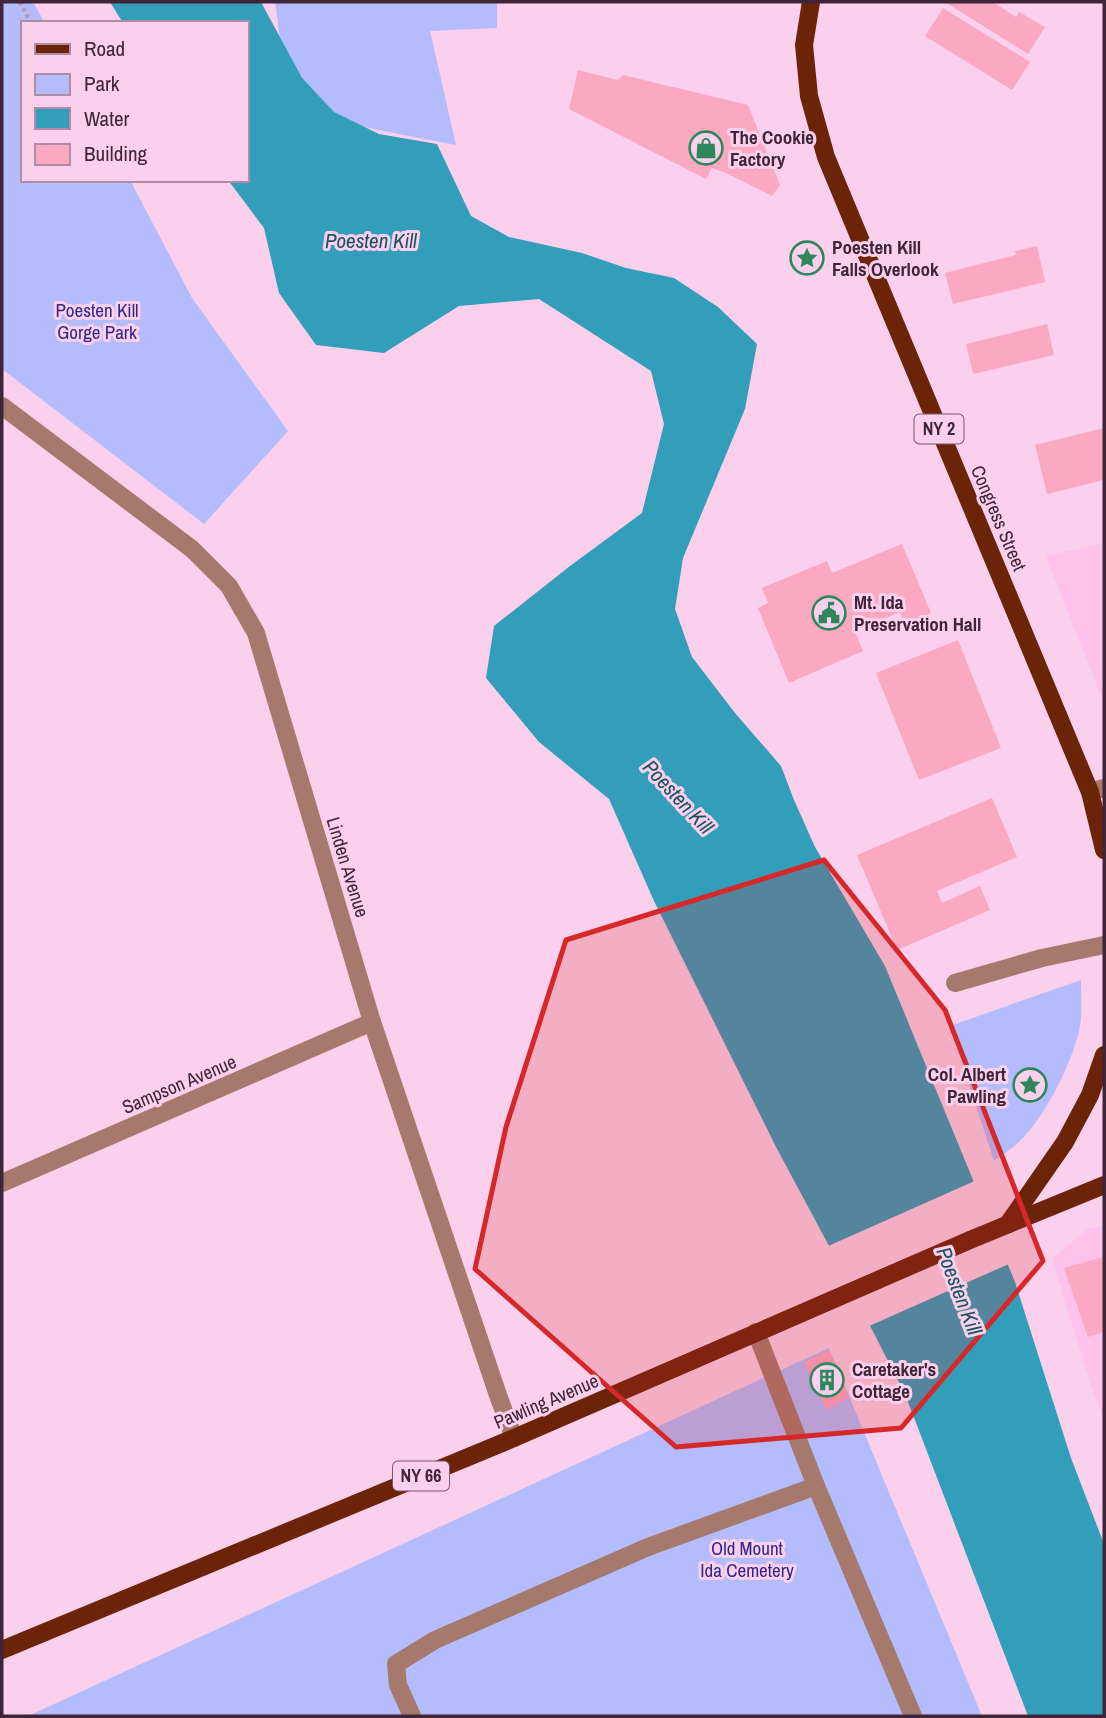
<svg xmlns="http://www.w3.org/2000/svg" width="1106" height="1718" viewBox="0 0 1106 1718" font-family="'Archivo Narrow',sans-serif">
	<rect width="100%" height="100%" fill="#fad0ec"/>
	<g fill="#ffc2eb">
		<path d="M 1104,543 L 1104,704 L 1046,556 Z"/>
		<path d="M 1104,1226 L 1104,1420 L 1091,1385 L 1052,1259 L 1089,1228 Z"/>
	</g>
	<g fill="#b4bcfd">
		<path d="M 2,2 L 33,2 L 45,23 L 23,23 L 23,180 L 130,180 L 192,298 L 288,431 L 204,524 L 2,369 Z"/>
		<path d="M 275,2 L 497,2 L 497,28 L 430,31 L 456,145 L 378,130 L 294,109 L 285,75 Z"/>
		<path d="M 1081,980 C 1081,998 1083,1018 1078,1035 C 1069,1069 1045,1116 1020,1141 C 1013,1148 1003,1154 994,1161 L 950,1026 Z"/>
		<path d="M 829,1348 L 982,1716 L 28,1716 Z"/>
	</g>
	<path fill="#329eba" d="M 110,2 L 261,2 L 302,78 L 334,112 L 379,134 L 437,144 L 471,216 L 509,237 L 582,253 L 626,268 L 674,278 L 718,307 L 757,344 L 745,409 L 683,558 L 675,609 L 692,657 L 735,713 L 781,766 L 794,800 L 815,847 L 885,966 L 1015,1282 L 1071,1458 L 1104,1544 L 1104,1716 L 1028,1716 L 905,1394 L 828,1244 L 776,1147 L 654,901 L 609,799 L 539,742 L 486,678 L 494,626 L 570,566 L 642,513 L 664,424 L 651,371 L 539,299 L 459,306 L 384,353 L 316,345 L 279,293 L 264,228 L 228,180 L 247,180 L 247,23 L 123,23 Z"/>
	<path fill="#fad0ec" d="M 977,1180 L 1011,1263 L 867,1327 L 826,1247 Z"/>
	<g fill="#fba8c3">
		<path d="M 950,2 L 993,2 L 1016,17 L 1019,12 L 1045,27 L 1028,54 L 948,4 Z"/>
		<path d="M 943,8 L 1030,62 L 1012,90 L 925,36 Z"/>
		<path d="M 578,70 L 618,80 L 623,75 L 748,105 L 780,185 L 772,196 L 726,173 L 712,168 L 706,179 L 569,109 Z"/>
		<path d="M 1037,246 L 1045,282 L 953,304 L 945,273 L 1016,255 L 1015,251 Z"/>
		<path d="M 1047,324 L 1054,355 L 973,374 L 966,344 Z"/>
		<path d="M 1104,428 L 1104,480 L 1047,494 L 1035,445 Z"/>
		<path d="M 902,544 L 931,613 L 905,625 L 900,612 L 855,631 L 863,651 L 789,683 L 758,608 L 768,603 L 762,588 L 827,561 L 832,573 Z"/>
		<path d="M 958,640 L 1001,748 L 919,780 L 876,673 Z"/>
		<path d="M 992,798 L 1017,857 L 937,891 L 942,903 L 980,886 L 990,910 L 897,950 L 857,855 Z"/>
		<path d="M 1104,1257 L 1104,1332 L 1088,1337 L 1064,1268 Z"/>
		<path d="M 829,1350 L 849,1397 L 826,1410 L 804,1362 Z"/>
	</g>
	<g fill="none" stroke-linecap="round" stroke-linejoin="round">
		<path stroke="#bd99b1" stroke-width="4.5" stroke-dasharray="3.5 3.5" stroke-linecap="butt" d="M 20,2 L 31,23"/>
		<g stroke="#a57a6c" stroke-width="18">
			<path d="M 2,406 L 192,549 L 229,586 L 256,633 L 372,1022 L 499,1398 L 514,1438"/>
			<path d="M 1090,792 L 1104,788"/>
			<path d="M 955,983 L 1042,958 L 1104,945"/>
			<path d="M 2,1183 L 372,1022"/>
			<path d="M 756,1332 L 816,1486 L 913,1716"/>
			<path d="M 412,1716 L 398,1685 L 396,1664 L 435,1640 L 648,1547 L 816,1486"/>
		</g>
		<g stroke="#6c2409" stroke-width="18">
			<path d="M 811,2 L 804,45 L 809,96 L 826,157 L 1090,792 L 1104,850"/>
			<path d="M 1008,1224 L 1065,1142 L 1090,1095 L 1104,1055"/>
			<path d="M 2,1650 L 514,1438 L 970,1240 L 1104,1185"/>
		</g>
	</g>
	<path fill="#d62828" fill-opacity="0.2" stroke="#d62828" stroke-width="5" stroke-linejoin="round" d="M 824,860 L 945,1010 L 1043,1261 L 901,1428 L 676,1447 L 475,1269 L 506,1127 L 566,940 Z"/>
	<defs>
		<symbol id="shop-ring" viewBox="-11 -11 22 22"><circle r="9.5" fill="#fad0ec" stroke="#2e875c" stroke-width="1.5"/><path d="M-5-2.5h2.3a2.7 3.5 0 0 1 5.4 0H5L5.5 6h-11ZM-1.5-2.5h3a1.5 2.3 0 0 0-3 0Z" fill="#2e875c"/></symbol>
		<symbol id="sight-ring" viewBox="-11 -11 22 22"><circle r="9.5" fill="#fad0ec" stroke="#2e875c" stroke-width="1.5"/><path d="M0-6L1.8-2.2L6-1.7L2.9 1.2L3.7 5.4L0 3.3L-3.7 5.4L-2.9 1.2L-6-1.7L-1.8-2.2Z" fill="#2e875c"/></symbol>
		<symbol id="civic-ring" viewBox="-11 -11 22 22"><circle r="9.5" fill="#fad0ec" stroke="#2e875c" stroke-width="1.5"/><path d="M-.6-6.5H3V-4.5H.6V-3L4-1V1h2V6H-6V1h2V-1L-.6-3ZM-1.2 2.5V6h2.4V2.5Z" fill="#2e875c"/></symbol>
		<symbol id="building-ring" viewBox="-11 -11 22 22"><circle r="9.5" fill="#fad0ec" stroke="#2e875c" stroke-width="1.5"/><path d="M-4-6H4V6H1V3H-1V6H-4ZM-2.5-4.3h1.7v1.8h-1.7ZM.8-4.3h1.7v1.8H.8ZM-2.5-1h1.7V.8h-1.7ZM.8-1h1.7V.8H.8Z" fill="#2e875c"/></symbol>
	</defs>
	<g fill-rule="evenodd">
		<use href="#shop-ring" x="687" y="129" width="38" height="38"/>
		<use href="#sight-ring" x="788" y="239" width="38" height="38"/>
		<use href="#civic-ring" x="810" y="594" width="38" height="38"/>
		<use href="#sight-ring" x="1011" y="1066" width="38" height="38"/>
		<use href="#building-ring" x="808" y="1361" width="38" height="38"/>
	</g>
	<g text-anchor="middle" stroke-width="6" stroke-linejoin="round" paint-order="stroke">
		<g fill="#fad0ec" stroke="#77586d" stroke-width="2">
			<rect x="914.5" y="414.5" width="49" height="29" rx="5"/>
			<rect x="393" y="1461.5" width="56" height="29" rx="5"/>
		</g>
		<g font-size="18" font-weight="bold" fill="#3f2537">
			<text x="939" y="435">NY 2</text>
			<text x="421" y="1482">NY 66</text>
		</g>
		<g font-size="19" font-weight="bold" fill="#3f2537" stroke="#fad0ec" text-anchor="start">
			<text x="730" y="144">The Cookie<tspan x="730" dy="22">Factory</tspan></text>
			<text x="832" y="254">Poesten Kill<tspan x="832" dy="22">Falls Overlook</tspan></text>
			<text x="854" y="609">Mt. Ida<tspan x="854" dy="22">Preservation Hall</tspan></text>
			<text x="1006" y="1081" text-anchor="end">Col. Albert<tspan x="1006" dy="22">Pawling</tspan></text>
			<text x="852" y="1376">Caretaker's<tspan x="852" dy="22">Cottage</tspan></text>
		</g>
		<g font-size="19" fill="#30278b" stroke="#fad0ec">
			<text x="97" y="317">Poesten Kill<tspan x="97" dy="22">Gorge Park</tspan></text>
			<text x="747" y="1555">Old Mount<tspan x="747" dy="22">Ida Cemetery</tspan></text>
		</g>
		<g font-size="19" fill="#3f2537" stroke="#fad0ec">
			<text transform="translate(999 518) rotate(67)" y="7">Congress Street</text>
			<text transform="translate(348 867) rotate(73)" y="7">Linden Avenue</text>
			<text transform="translate(179 1084) rotate(-23)" y="7">Sampson Avenue</text>
			<text transform="translate(546 1401) rotate(-23)" y="7">Pawling Avenue</text>
		</g>
		<g font-size="21" font-style="italic" fill="#195362" stroke="#fad0ec">
			<text x="371" y="248">Poesten Kill</text>
			<text transform="translate(678 797) rotate(47)" y="7">Poesten Kill</text>
			<text transform="translate(959 1291) rotate(69)" y="7">Poesten Kill</text>
		</g>
	</g>
	<rect width="1106" height="1718" fill="none" stroke="#3f2537" stroke-width="7"/>
	<rect x="21" y="21" width="228" height="161" fill="#fad0ec" stroke="#af8ca4" stroke-width="2"/>
	<rect x="35" y="44" width="35" height="10" fill="#6c2409" stroke="#af8ca4" stroke-width="2"/>
	<text x="84" y="56" font-size="21" fill="#3f2537">Road</text>
	<rect x="35" y="74" width="35" height="21" fill="#b4bcfd" stroke="#af8ca4" stroke-width="2"/>
	<text x="84" y="91" font-size="21" fill="#3f2537">Park</text>
	<rect x="35" y="108" width="35" height="21" fill="#329eba" stroke="#af8ca4" stroke-width="2"/>
	<text x="84" y="126" font-size="21" fill="#3f2537">Water</text>
	<rect x="35" y="144" width="35" height="21" fill="#fba8c3" stroke="#af8ca4" stroke-width="2"/>
	<text x="84" y="161" font-size="21" fill="#3f2537">Building</text>
</svg>
